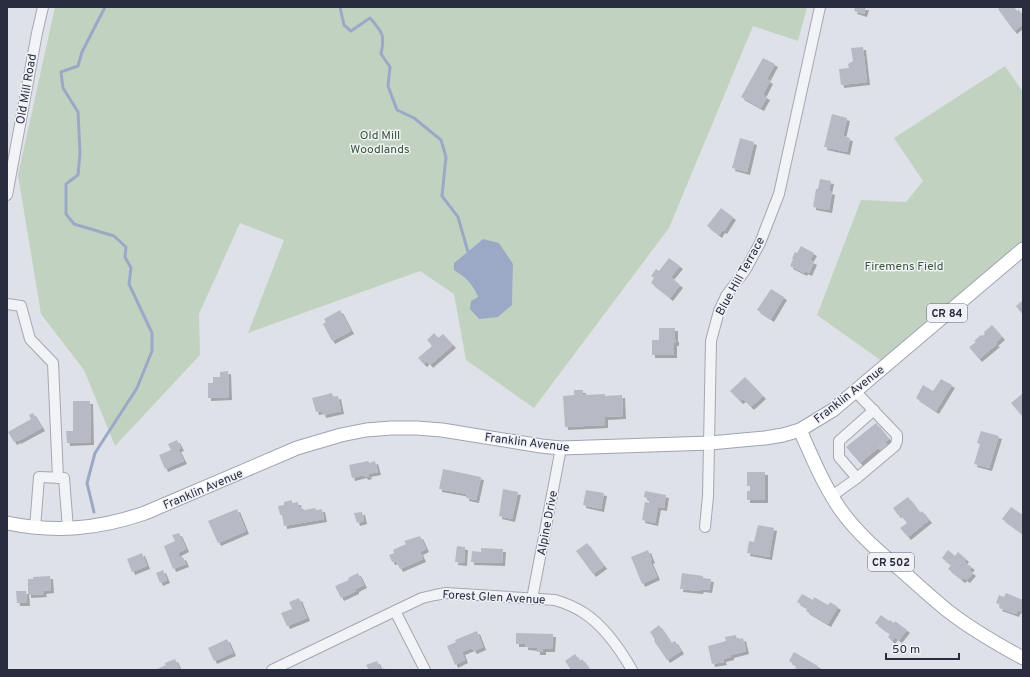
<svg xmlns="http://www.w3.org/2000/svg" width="1030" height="677" viewBox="0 0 1030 677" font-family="Overpass,sans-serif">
	<defs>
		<filter id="shadow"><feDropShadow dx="3" dy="3" stdDeviation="0" flood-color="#0004"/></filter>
	</defs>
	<rect width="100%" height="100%" fill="#dfe1e8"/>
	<g fill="#c2d2c1" fill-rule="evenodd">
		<path d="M 55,7 L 807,7 L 798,41 L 753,26 L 669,228 L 534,408 L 466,360 L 454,294 L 420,271 L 248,333 L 284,240 L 240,223 L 199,314 L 200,355 L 115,446 L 84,370 L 41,314 L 18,175 ZM 483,239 L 513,264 L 512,304 L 498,317 L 478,297 L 474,287 L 460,274 L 454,263 Z"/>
		<path d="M 1005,66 L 1023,92 L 1023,249 L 886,364 L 817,315 L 861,200 L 906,202 L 923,181 L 894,138 Z"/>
	</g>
	<path fill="#9ba9c7" d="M 483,239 L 499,243 L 513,264 L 512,305 L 498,317 L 479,319 L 470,309 L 471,301 L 478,297 C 473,284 465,277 454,270 L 454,263 Z"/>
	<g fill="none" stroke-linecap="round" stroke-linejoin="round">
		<g stroke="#9ba9c7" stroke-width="3">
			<path d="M 340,7 L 344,25 L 351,31 L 370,18 C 383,33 385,35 381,54 L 390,67 L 388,86 L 397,110 L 414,118 L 441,140 L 446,157 L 442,196 L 458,217 L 468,252"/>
			<path d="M 94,512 L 87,483 L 95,453 L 137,388 L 152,351 L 152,333 L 129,284 L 131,268 L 125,257 L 126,247 L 114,236 L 74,224 L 66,214 L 66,184 L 78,175 L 80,153 L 78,112 L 63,88 L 61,72 L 78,66 L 82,52 L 105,7"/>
		</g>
	</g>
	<g fill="#b7bac5" filter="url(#shadow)">
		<path d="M 855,7 L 866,7 L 864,14 L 854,11 Z"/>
		<path d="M 1001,7 L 1014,7 L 1017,11 L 1019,10 L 1023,15 L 1021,18 L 1023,24 L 1014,31 L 998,9 Z"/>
		<path d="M 863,47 L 867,82 L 841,85 L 839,69 L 849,68 L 848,64 L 853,61 L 851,48 Z"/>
		<path d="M 763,58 L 775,64 L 767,79 L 770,81 L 763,95 L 767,97 L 761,108 L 741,97 Z"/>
		<path d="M 832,114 L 847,118 L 843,136 L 850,138 L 847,152 L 824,147 Z"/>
		<path d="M 740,138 L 754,142 L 747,172 L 732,168 Z"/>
		<path d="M 820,179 L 831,181 L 829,191 L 832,192 L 829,210 L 813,207 L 816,189 L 818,189 Z"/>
		<path d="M 721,208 L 733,217 L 724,231 L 722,230 L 719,235 L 707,226 Z"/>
		<path d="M 801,246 L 814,253 L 810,260 L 814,262 L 809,273 L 805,271 L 804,273 L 790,266 L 793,259 L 792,258 L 795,252 L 797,253 Z"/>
		<path d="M 669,258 L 680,266 L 671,277 L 680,285 L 670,298 L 651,283 L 654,278 L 651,276 L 656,269 L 659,271 Z"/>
		<path d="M 771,289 L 784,297 L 771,319 L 757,310 Z"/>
		<path d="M 1023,300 L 1023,315 L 1016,306 Z"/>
		<path d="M 340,310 L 351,331 L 332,341 L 323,324 L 326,322 L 324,319 Z"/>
		<path d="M 992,325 L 1002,337 L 995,343 L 997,344 L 979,359 L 969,347 L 976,342 L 974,341 L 981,335 L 982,336 L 985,334 L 984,332 Z"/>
		<path d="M 659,328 L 675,328 L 675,339 L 676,339 L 676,343 L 674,343 L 674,355 L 652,355 L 652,340 L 659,340 Z"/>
		<path d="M 434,333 L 438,338 L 443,334 L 453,345 L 430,365 L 427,361 L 424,364 L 418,358 L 432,346 L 427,340 Z"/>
		<path d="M 228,371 L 229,397 L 208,398 L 208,383 L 213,383 L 213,377 L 220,377 L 220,372 Z"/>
		<path d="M 745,377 L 763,396 L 751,407 L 743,399 L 740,401 L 730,391 Z"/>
		<path d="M 941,379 L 952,385 L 936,411 L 916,398 L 923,385 L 933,391 Z"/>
		<path d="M 574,390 L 583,390 L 583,395 L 605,394 L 605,396 L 622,395 L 623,416 L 605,417 L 605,425 L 565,427 L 563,396 L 574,395 Z"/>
		<path d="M 332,393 L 333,397 L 338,396 L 341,411 L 323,415 L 322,411 L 316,412 L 312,398 Z"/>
		<path d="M 1023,393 L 1023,414 L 1021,415 L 1011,403 Z"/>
		<path d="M 73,401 L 90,401 L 91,442 L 67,443 L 66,431 L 73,431 Z"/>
		<path d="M 33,413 L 42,428 L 18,441 L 18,440 L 14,442 L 8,432 L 31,419 L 29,415 Z"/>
		<path d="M 876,423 L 889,439 L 885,442 L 889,447 L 882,452 L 878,448 L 860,463 L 846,447 Z"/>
		<path d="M 981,431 L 999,436 L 989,468 L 974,464 L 980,444 L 977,443 Z"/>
		<path d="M 177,440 L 181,448 L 178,449 L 184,461 L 165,469 L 159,455 L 171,450 L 168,444 Z"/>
		<path d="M 368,461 L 369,463 L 375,461 L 378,472 L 368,474 L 369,476 L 365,477 L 364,475 L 352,478 L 349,465 Z"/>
		<path d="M 443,469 L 481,477 L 476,500 L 466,498 L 467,494 L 439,489 Z"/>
		<path d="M 747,472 L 765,472 L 765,500 L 747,500 L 747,491 L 750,491 L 750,486 L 747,486 Z"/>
		<path d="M 503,489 L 518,492 L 512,519 L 499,516 Z"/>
		<path d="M 586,490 L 604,493 L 601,509 L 583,505 Z"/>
		<path d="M 645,491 L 666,495 L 664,508 L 658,507 L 655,523 L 642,520 L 645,502 L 649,503 L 649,499 L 644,497 Z"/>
		<path d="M 908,497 L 920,513 L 922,511 L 929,520 L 908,537 L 900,528 L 907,523 L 900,514 L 898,515 L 893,508 Z"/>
		<path d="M 292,500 L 292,503 L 298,502 L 299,509 L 300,507 L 305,510 L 315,508 L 316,510 L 322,509 L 324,519 L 284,526 L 282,515 L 280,515 L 278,506 L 284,505 L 284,502 Z"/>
		<path d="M 1011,507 L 1023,515 L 1023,534 L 1002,519 Z"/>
		<path d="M 237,509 L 246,531 L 218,543 L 208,521 Z"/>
		<path d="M 362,512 L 364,521 L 357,523 L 354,513 Z"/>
		<path d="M 758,525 L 774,528 L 769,557 L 747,553 L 749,541 L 754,542 Z"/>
		<path d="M 179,533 L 186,549 L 178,553 L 180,558 L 183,557 L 186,564 L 173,569 L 164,546 L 175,541 L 172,535 Z"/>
		<path d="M 420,536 L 426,549 L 420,552 L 423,559 L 400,569 L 396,561 L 392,562 L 389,555 L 394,553 L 393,550 L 406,544 L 404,541 Z"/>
		<path d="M 587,543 L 604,566 L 593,574 L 576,551 Z"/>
		<path d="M 457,546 L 465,547 L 464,563 L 455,562 Z"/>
		<path d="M 481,548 L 503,549 L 502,563 L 471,562 L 472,551 L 481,552 Z"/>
		<path d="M 648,550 L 652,560 L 650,561 L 657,577 L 642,584 L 631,557 Z"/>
		<path d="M 948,550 L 955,556 L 958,552 L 966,559 L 964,562 L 972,567 L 969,570 L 973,573 L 967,580 L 964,578 L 962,580 L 948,569 L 951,565 L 942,558 Z"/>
		<path d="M 142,553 L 147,566 L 132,572 L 127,559 Z"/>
		<path d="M 163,570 L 167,580 L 160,583 L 156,573 Z"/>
		<path d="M 358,573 L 364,585 L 356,589 L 356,591 L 341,598 L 335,586 L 349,580 L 348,578 Z"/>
		<path d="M 682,573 L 703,576 L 703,578 L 711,579 L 709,590 L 701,589 L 700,591 L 680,589 Z"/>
		<path d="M 50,576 L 51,590 L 43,591 L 44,594 L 28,595 L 28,579 L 33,579 L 33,577 Z"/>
		<path d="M 16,591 L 26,591 L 27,603 L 17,603 Z"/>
		<path d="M 1006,593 L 1023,600 L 1023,612 L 1018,610 L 1016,614 L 999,608 L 1001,605 L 996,603 L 999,595 L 1004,597 Z"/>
		<path d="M 802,594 L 813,600 L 814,597 L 828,605 L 830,602 L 838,607 L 828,624 L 806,611 L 807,608 L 797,602 Z"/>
		<path d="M 299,598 L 307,618 L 287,626 L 281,613 L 292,609 L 289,602 Z"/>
		<path d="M 881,615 L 889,621 L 890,620 L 894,623 L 895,621 L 907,630 L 899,640 L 895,637 L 892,641 L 888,637 L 890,634 L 875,623 Z"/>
		<path d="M 659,625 L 671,643 L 675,641 L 681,651 L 667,660 L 654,641 L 655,640 L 650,632 Z"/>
		<path d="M 477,631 L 483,647 L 474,651 L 472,648 L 462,652 L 465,660 L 455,665 L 447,646 L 456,642 L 455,640 Z"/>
		<path d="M 516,633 L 553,634 L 552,649 L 543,649 L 543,652 L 537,652 L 537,648 L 525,647 L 525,644 L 516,644 Z"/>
		<path d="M 736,635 L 737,640 L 743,638 L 746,651 L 731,655 L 731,657 L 723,659 L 724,662 L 712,664 L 708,646 L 726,641 L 725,637 Z"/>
		<path d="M 227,639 L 233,653 L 214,661 L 208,648 Z"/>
		<path d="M 794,652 L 818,666 L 816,670 L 799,670 L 795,668 L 797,666 L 789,661 Z"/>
		<path d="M 575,654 L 580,661 L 582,659 L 590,670 L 571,670 L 565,661 Z"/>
		<path d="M 175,659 L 180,670 L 155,670 L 166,665 L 165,663 Z"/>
		<path d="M 377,661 L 381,670 L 384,668 L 385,670 L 369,670 L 366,665 Z"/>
	</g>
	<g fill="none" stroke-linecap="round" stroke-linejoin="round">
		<path stroke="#bbbdc6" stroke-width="10" stroke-dasharray="10 5" stroke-linecap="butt" d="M 880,449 L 886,443"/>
		<defs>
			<g id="minor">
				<path d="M 7,195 L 37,33 L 43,7"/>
				<path d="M 7,304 L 21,306 L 30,339 L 53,363 L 58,478"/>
				<path d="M 857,478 L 839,457 L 839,441 L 874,410"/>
				<path d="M 832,496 L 857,478 L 895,446 L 897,441 L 897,435 L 855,391"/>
				<path d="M 705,527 L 708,496 L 711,341 L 719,311 L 726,296 L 746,269 L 760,243 L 779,194 L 820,7"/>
				<path d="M 35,528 L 39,477 L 64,478 L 68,529"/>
				<path d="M 532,599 L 561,448"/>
				<path d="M 395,611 L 425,670"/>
				<path d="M 272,670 L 422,598 L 435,595 L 446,593 L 555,600 C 565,603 575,607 584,613 C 604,626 620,649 632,670"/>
			</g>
			<g id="major">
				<path d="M 800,430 C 812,457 823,484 840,509 C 857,533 879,552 902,571 C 917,584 932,598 948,611 C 971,629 997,644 1023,658"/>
				<path d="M 7,523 C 56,533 98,529 145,513 L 297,448 L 341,435 L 366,430 L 391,428 L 417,428 L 442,430 L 541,446 L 561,448 L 710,443 L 765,438 L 783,435 L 800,430 L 833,410 L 1023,249"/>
			</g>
		</defs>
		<use href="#minor" stroke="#a5a7b2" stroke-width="12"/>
		<use href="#major" stroke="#9fa4b3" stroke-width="15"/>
		<use href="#minor" stroke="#f2f3f7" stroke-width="10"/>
		<use href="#major" stroke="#fff" stroke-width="13"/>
	</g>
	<g text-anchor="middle" stroke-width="3" stroke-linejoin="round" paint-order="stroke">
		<g fill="#eff1f6" stroke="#646876" stroke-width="1">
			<rect x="927" y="304" width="40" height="18" rx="3"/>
			<rect x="868" y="553" width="46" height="18" rx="3"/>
		</g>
		<g font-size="11" font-weight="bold" fill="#292d3f">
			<text x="947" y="317">CR 84</text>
			<text x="891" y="566">CR 502</text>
		</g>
		<g font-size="12" fill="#292d3f" stroke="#eff1f6">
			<text transform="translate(26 89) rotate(-80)" y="4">Old Mill Road</text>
			<text transform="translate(740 276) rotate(-61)" y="4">Blue Hill Terrace</text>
			<text transform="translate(849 394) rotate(-38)" y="4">Franklin Avenue</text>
			<text transform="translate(527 442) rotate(7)" y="4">Franklin Avenue</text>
			<text transform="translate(203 489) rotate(-23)" y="4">Franklin Avenue</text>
			<text transform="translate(547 523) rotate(-79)" y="4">Alpine Drive</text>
			<text transform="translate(494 597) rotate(3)" y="4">Forest Glen Avenue</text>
		</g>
		<g font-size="12" fill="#375a37" stroke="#eff1f6">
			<text x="380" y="139">Old Mill<tspan x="380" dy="14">Woodlands</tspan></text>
			<text x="904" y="270">Firemens Field</text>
		</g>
	</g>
	<rect width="1030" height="677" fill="none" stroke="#292d3f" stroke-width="16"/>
	<path d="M886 653v6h73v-6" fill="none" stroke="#292d3f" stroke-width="2"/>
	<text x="892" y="653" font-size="12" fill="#292d3f" stroke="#eff1f6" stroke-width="3" paint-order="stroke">50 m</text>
</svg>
